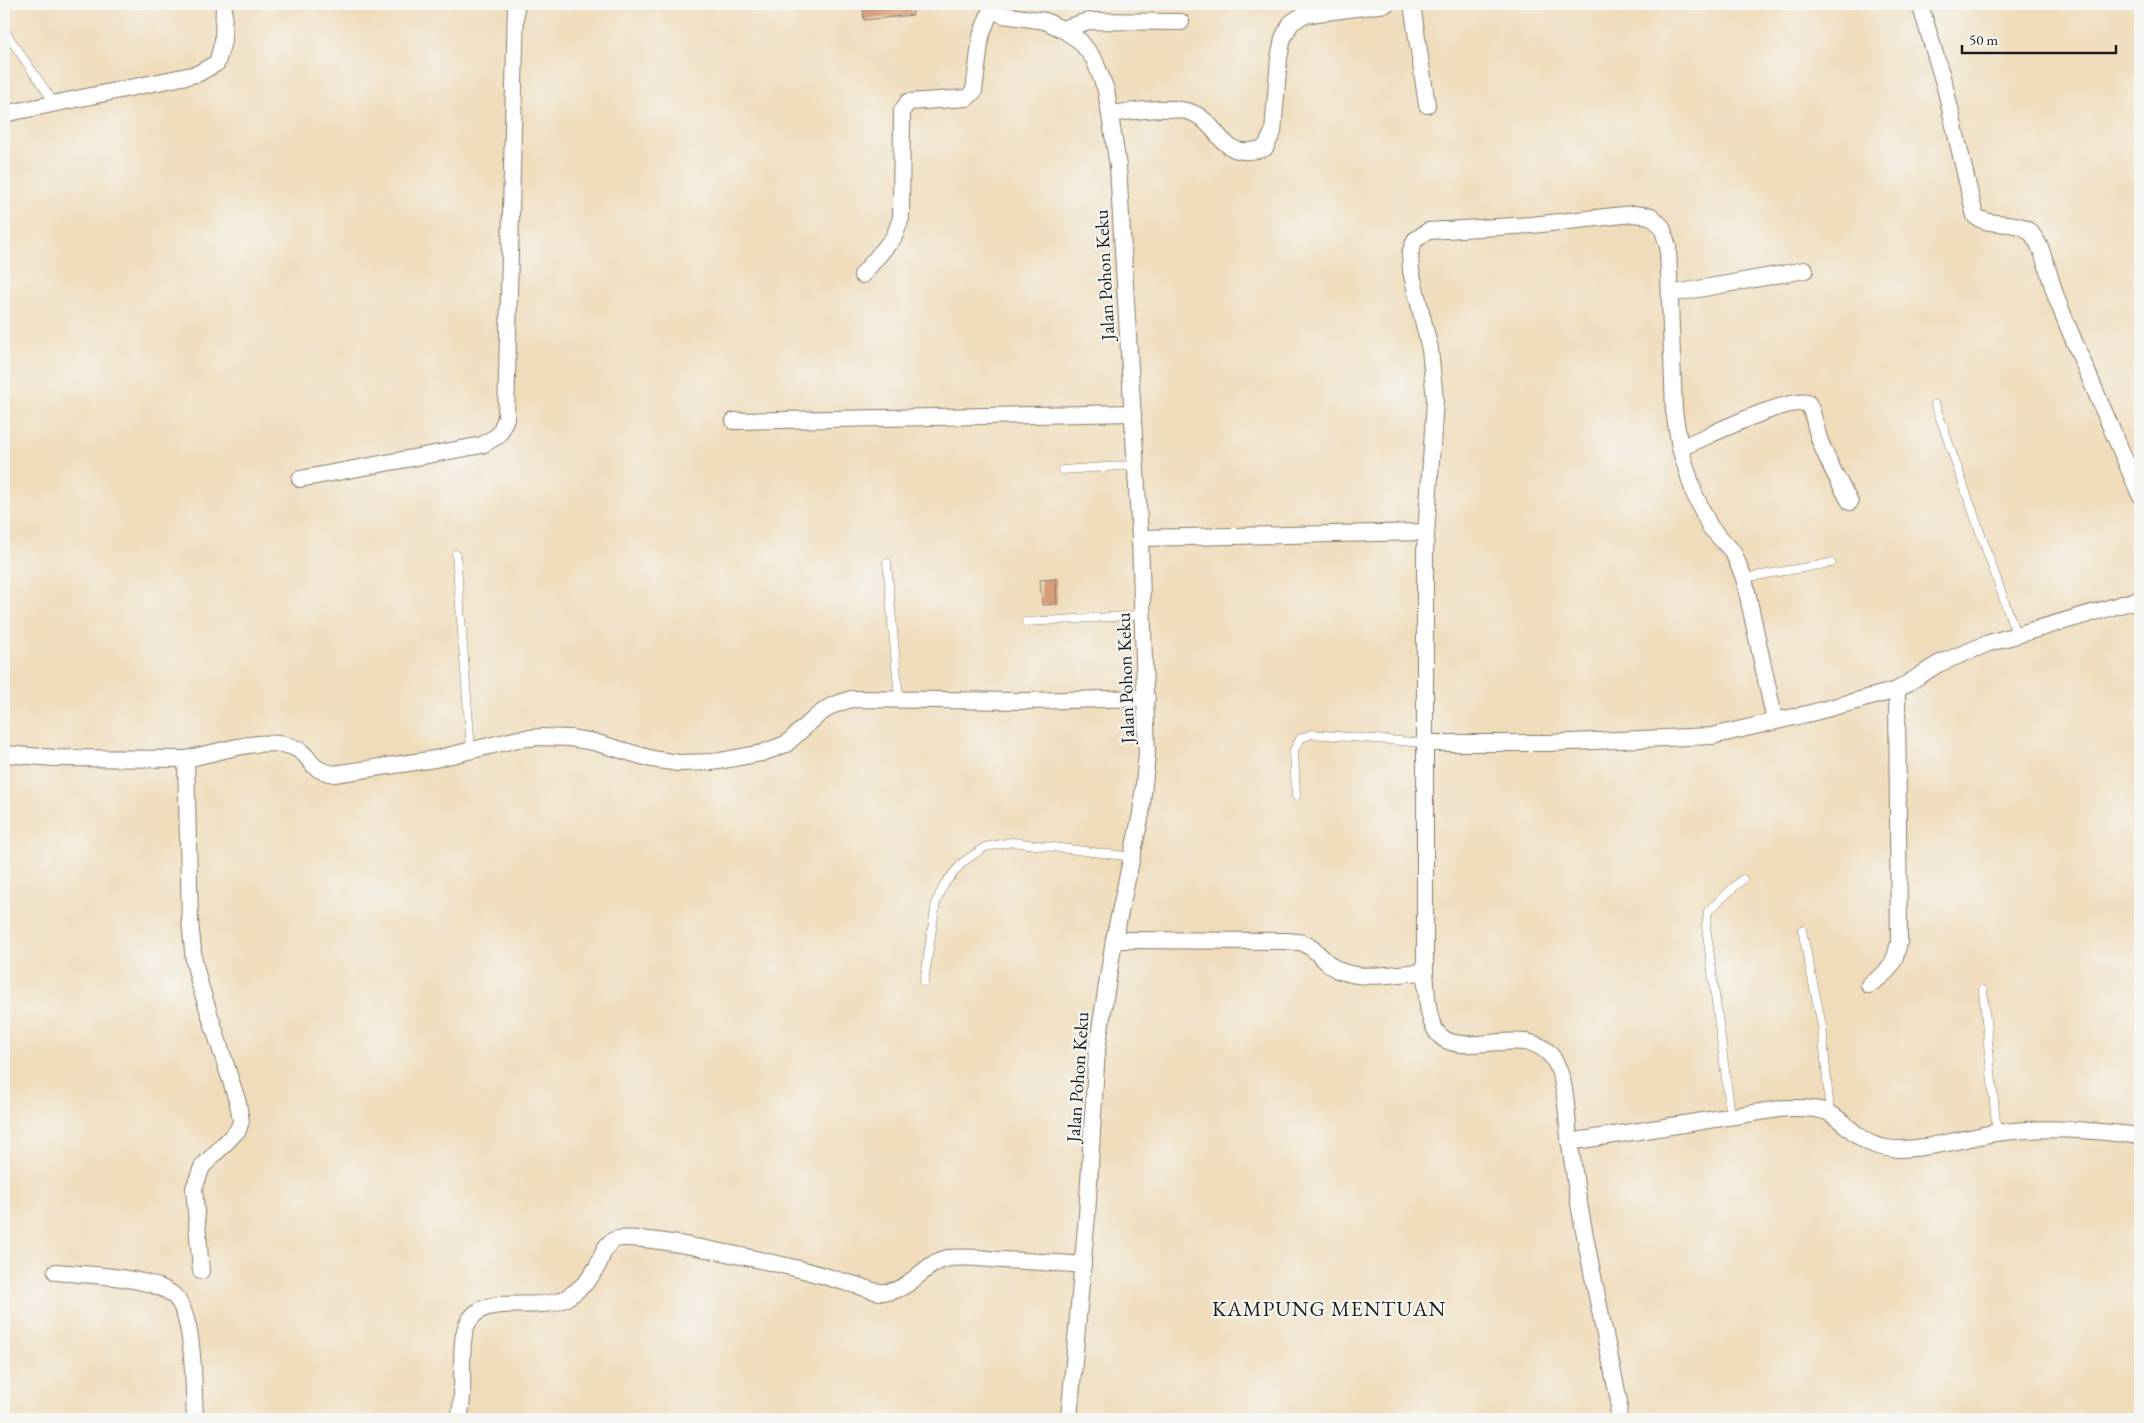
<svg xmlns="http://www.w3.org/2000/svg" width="2144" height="1423" viewBox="0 0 2144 1423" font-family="'EB Garamond',serif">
	<rect width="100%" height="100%" fill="#f6f6f2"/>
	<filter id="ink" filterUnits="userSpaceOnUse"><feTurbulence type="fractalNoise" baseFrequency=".02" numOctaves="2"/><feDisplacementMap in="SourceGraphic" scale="10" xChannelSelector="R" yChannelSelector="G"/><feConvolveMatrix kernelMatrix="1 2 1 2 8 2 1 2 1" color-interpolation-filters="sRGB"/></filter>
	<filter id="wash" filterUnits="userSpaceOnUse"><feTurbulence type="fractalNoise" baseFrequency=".0096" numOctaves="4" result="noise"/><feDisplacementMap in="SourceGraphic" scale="20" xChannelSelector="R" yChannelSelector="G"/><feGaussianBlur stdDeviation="1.12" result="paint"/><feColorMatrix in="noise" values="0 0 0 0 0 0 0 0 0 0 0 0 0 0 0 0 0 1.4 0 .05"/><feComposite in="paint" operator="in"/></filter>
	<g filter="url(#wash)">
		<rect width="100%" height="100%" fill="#f0dcbb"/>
		<g id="blocks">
			<g fill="#d69c77">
				<path d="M 863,4 L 912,4 L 913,15 L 864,20 Z"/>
				<path d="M 1056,579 L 1057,604 L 1042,605 L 1040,580 Z"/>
			</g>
		</g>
	</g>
	<g filter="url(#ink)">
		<use href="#blocks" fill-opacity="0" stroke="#867c6c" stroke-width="1"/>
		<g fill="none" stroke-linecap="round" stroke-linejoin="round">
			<defs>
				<g id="lane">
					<path d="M 4,30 L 55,104"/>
					<path d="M 1935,404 L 2016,634"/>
					<path d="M 1062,470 L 1136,465"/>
					<path d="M 456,554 L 471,750"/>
					<path d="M 887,563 L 899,699"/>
					<path d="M 1744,578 L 1831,563"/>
					<path d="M 1026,622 L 1144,615"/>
					<path d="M 1296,796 L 1294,750 L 1301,738 L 1312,734 L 1425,743"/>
					<path d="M 1802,930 L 1822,1026 L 1830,1113"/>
					<path d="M 924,982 L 936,902 L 945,883 L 963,862 L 985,847 L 1012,842 L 1133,857"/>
					<path d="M 1983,990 L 1997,1133"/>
					<path d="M 1731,1116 L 1706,926 L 1708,911 L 1743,879"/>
				</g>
				<g id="street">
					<path d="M 989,4 L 991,9 L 1003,15 L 1045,21 L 1062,29 L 1080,41 L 1094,59 L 1106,90 L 1118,166 L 1140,538 L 1147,754 L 1141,814 L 1114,940 L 1097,1049 L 1087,1215 L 1069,1419"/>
					<path d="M 1412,4 L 1427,105"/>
					<path d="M 1920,4 L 1945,87 L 1975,216 C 1991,228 2014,219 2029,231 C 2044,244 2050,283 2058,302 C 2084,367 2113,431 2140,495"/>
					<path d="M 1062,29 L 1089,21 L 1181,22"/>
					<path d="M 4,114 L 197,74 L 217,63 L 223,41 L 224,4"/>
					<path d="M 1111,114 C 1134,111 1173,104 1195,114 C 1222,127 1220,162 1265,148 L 1273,132 L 1279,58 L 1283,38 L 1291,23 L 1303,15 L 1386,4"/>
					<path d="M 862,275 L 894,237 L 901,218 L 902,111 L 908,102 L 967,98 L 974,91 L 981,36 L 991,9"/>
					<path d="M 1670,294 L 1805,270"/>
					<path d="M 734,421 L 1133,413"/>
					<path d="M 1680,448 C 1707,437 1783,398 1808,403 C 1815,416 1815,428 1820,441 C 1828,463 1839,482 1850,502"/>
					<path d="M 300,479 L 482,445 L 499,435 L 506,418 L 516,4"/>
					<path d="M 1140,538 L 1425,532"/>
					<path d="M 1425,743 L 1547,743 L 1712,736 L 1811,713 L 1897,690 L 1938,664 L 1989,643 L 2140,599"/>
					<path d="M 4,754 L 55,758 L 186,759 L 190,921 L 194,961 L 200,985 L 238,1103 L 241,1121 L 238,1130 L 202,1167 L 194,1188 L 201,1271"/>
					<path d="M 186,759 C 215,753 269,734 297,749 C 315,759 306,769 334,774 L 435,759 L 518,739 L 541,737 L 570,738 L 594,742 L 652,759 L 679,763 L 714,762 L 762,753 L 786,744 L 817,716 L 831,706 L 851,699 L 1026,701 L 1147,698"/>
					<path d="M 1114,940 L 1286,941 C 1292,942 1300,941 1305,944 C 1320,951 1326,967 1343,972 C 1367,980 1399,973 1425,972"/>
					<path d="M 1869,985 C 1889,972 1894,966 1899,942 L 1897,690"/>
					<path d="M 1569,1142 L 1786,1108 C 1800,1108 1819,1107 1831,1114 C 1852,1127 1858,1143 1886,1148 C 1915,1153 1965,1138 1995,1133 C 2044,1126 2092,1130 2140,1136"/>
					<path d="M 56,1272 C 85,1275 148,1276 172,1294 C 196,1312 193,1390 195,1419"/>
					<path d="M 459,1419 C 466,1391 459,1362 464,1335 C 473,1285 535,1316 566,1298 C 580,1290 590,1280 598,1265 C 602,1256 604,1245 614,1240 C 633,1230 779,1264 807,1271 C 824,1276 841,1281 859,1286 C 866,1288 874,1292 881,1292 C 910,1294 923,1262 949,1258 C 966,1256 985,1259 1002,1260 C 1029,1261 1056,1263 1083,1265"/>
					<path d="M 1618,1419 L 1619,1401 C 1604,1330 1588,1258 1576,1186 C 1574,1170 1571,1153 1569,1137 C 1566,1111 1567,1082 1554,1060 C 1530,1018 1458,1065 1436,1031 C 1426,1015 1427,990 1425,972 L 1425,551 L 1435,400 L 1430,349 L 1411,271 L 1410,253 L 1415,240 L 1428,231 L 1532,225 L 1633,214 L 1651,216 L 1662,227 L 1668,247 L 1674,411 L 1680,448 L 1694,493 L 1710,527 L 1733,552 L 1744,578 L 1775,721"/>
				</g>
			</defs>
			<use href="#lane" stroke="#867c6c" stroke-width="9"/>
			<use href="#street" stroke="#867c6c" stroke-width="18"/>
			<use href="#lane" stroke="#fff" stroke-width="8"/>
			<use href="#street" stroke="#fff" stroke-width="16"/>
		</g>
	</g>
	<g text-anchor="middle" stroke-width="4.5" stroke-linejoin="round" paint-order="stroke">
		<g font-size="19" fill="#1c1c1c" stroke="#f6f6f2">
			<text transform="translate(1104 275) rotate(-93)" y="7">Jalan Pohon Keku</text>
			<text transform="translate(1125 678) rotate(-92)" y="7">Jalan Pohon Keku</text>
			<text transform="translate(1077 1077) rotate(-86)" y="7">Jalan Pohon Keku</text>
		</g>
		<g font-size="21" letter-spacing="1" fill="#1c1c1c" stroke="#f6f6f2">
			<text x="1329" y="1316">KAMPUNG MENTUAN</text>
		</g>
	</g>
	<rect width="2144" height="1423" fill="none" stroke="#f6f6f2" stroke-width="20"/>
	<path d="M1962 45v8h154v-8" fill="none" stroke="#1c1c1c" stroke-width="2.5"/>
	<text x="1969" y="45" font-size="15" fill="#1c1c1c" stroke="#f6f6f2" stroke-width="4" paint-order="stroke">50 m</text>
</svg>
